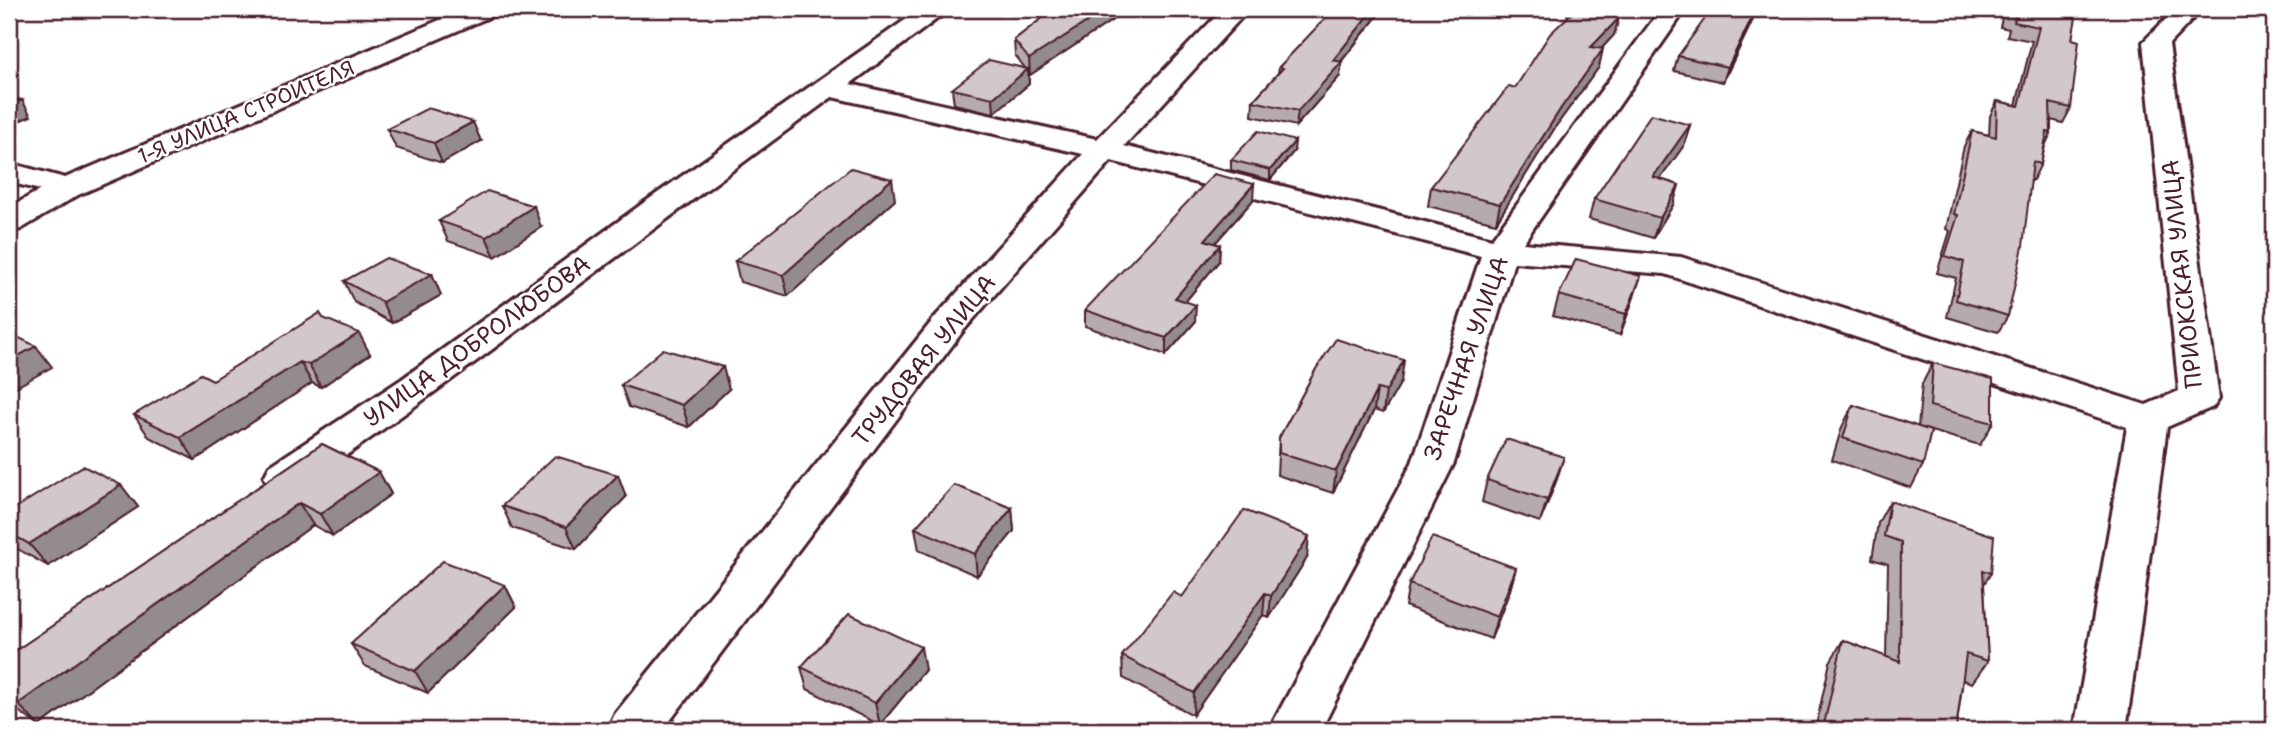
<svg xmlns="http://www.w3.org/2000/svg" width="2283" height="739" viewBox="0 0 2283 739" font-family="'Shantell Sans',sans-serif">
	<rect width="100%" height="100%" fill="#fff"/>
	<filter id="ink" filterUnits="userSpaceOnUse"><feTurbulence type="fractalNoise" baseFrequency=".0143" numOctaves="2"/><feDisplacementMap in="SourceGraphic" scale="14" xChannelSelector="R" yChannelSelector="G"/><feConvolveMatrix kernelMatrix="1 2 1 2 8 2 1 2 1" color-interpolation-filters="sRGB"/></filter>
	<g filter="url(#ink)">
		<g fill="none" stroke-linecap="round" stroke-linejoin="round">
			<defs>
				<g id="minor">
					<path d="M 466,9 L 500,9 L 496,14 L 78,195 L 21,229 L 9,232 L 9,208 L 40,190 L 9,182 L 9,163 L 65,178 Z"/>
					<path d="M 921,9 L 950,9 L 850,84 L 1097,139 L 1223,9 L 1249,9 L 1124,146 L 1492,239 L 1661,9 L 1686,9 L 1523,243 L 1681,257 L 2146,405 L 2179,391 L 2143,42 L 2176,9 L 2202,9 L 2169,44 L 2219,398 L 2213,407 L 2167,427 L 2126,730 L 2074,730 L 2127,427 L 1665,274 L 1514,262 L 1454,463 L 1321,730 L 1269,730 L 1412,463 L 1481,256 L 1111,161 L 963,331 L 663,730 L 607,730 L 615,714 L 937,315 L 1083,154 L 832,97 C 654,227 480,362 300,488 L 285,492 L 270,488 L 264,477 L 270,466 L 402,379 L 642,204 Z"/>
				</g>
			</defs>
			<use href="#minor" stroke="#4a1f2b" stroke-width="6"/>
			<use href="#minor" fill="#fff" fill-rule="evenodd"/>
		</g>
		<g fill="#b5abaf" stroke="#4a1f2b" stroke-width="2">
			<path d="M 1044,9 L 1129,9 L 1030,75 L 1029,73 L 1029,84 L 994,113 L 954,104 L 952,89 L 1025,68 L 1015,55 L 1014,40 L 1045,16 Z"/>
			<path d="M 1328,9 L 1383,9 L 1341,62 L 1340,76 L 1296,126 L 1252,116 L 1253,101 L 1278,73 L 1279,67 L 1333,11 Z"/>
			<path d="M 1569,9 L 1618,9 L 1612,16 L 1619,18 L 1614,35 L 1601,49 L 1599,67 L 1556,126 L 1496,223 L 1428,206 L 1431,187 L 1515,88 L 1569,16 L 1567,15 Z"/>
			<path d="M 1758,9 L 1723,82 L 1674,71 L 1678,56 Z"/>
			<path d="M 2004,9 L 2073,9 L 2071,108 L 2063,123 L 2051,120 L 2051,133 L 2045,146 L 2041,164 L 2033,180 L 2031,179 L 2008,316 L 1998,332 L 1947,317 L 1956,278 L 1937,273 L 1950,231 L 1946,229 L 1964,146 L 1972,131 L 1989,135 L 1990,116 L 1997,101 L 2016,105 L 2032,41 L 2007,36 L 2009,29 L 2000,27 Z"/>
			<path d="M 1690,125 L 1684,145 L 1660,179 L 1679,185 L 1673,205 L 1653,238 L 1589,219 L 1594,199 Z"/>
			<path d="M 387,129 L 481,141 L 442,163 L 396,148 Z"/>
			<path d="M 1294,151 L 1270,180 L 1231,170 L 1231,160 Z"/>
			<path d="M 895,200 L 788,296 L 740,282 L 735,261 Z"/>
			<path d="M 1253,200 L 1215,243 L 1220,245 L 1219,261 L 1185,302 L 1195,322 L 1166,355 L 1085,326 L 1085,310 Z"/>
			<path d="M 439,221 L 541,227 L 495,257 L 448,241 Z"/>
			<path d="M 432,274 L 441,295 L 392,323 L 354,302 L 344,281 Z"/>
			<path d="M 1559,295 L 1634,297 L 1620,335 L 1553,316 Z"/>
			<path d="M 323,318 L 370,354 L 321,387 L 312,383 L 195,460 L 149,437 L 134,415 L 213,380 Z"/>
			<path d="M 1933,363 L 1993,423 L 1980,445 L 1931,431 L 1923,465 L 1911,488 L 1832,460 L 1842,427 L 1853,405 L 1918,427 L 1922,384 Z"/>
			<path d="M 1316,369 L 1401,382 L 1383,413 L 1374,410 L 1333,493 L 1277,475 L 1279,438 Z"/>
			<path d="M 621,385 L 729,389 L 689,427 L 629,407 Z"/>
			<path d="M 322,444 L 379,472 L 391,494 L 333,536 L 313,525 L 39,726 L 9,704 L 9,655 Z"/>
			<path d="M 618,475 L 626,497 L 576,549 L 512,528 L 502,506 Z"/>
			<path d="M 1557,479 L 1540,522 L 1482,502 L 1487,480 Z"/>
			<path d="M 121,485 L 138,507 L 48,566 L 9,544 L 9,512 Z"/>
			<path d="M 1890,501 L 1991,573 L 1984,584 L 1988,661 L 1972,683 L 1963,680 L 1956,730 L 1815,730 L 1830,662 L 1843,640 L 1886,657 L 1888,564 L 1872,559 L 1878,523 Z"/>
			<path d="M 1012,508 L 1014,531 L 977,576 L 919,550 L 915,528 Z"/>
			<path d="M 1307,558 L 1269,618 L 1263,615 L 1193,715 L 1123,678 L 1122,656 L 1182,597 Z"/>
			<path d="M 1516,568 L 1510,590 L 1491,639 L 1405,606 L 1409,584 Z"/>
			<path d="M 505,585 L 516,607 L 428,693 L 365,666 L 351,644 Z"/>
			<path d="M 801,667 L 925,670 L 880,725 L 807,689 Z"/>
		</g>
		<g fill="#938b8e" stroke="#4a1f2b" stroke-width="2">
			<path d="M 1107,9 L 1129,9 L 1030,75 L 1029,59 Z"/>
			<path d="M 1374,9 L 1383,9 L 1334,70 L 1342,62 L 1340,76 L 1296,126 L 1298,111 L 1333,60 Z"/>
			<path d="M 1609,9 L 1618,9 L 1605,25 Z"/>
			<path d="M 1756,9 L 1758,9 L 1723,82 L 1728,67 Z"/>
			<path d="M 1619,18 L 1614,35 L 1587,64 L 1591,47 Z"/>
			<path d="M 1603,49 L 1599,67 L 1556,126 L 1496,223 L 1500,204 L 1561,108 Z"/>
			<path d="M 1028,69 L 1029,84 L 994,113 L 993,98 Z"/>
			<path d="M 22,100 L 31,116 L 9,125 L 9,105 Z"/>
			<path d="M 473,122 L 481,141 L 442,163 L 434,143 Z"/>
			<path d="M 1690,125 L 1684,145 L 1647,198 L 1653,177 Z"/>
			<path d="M 1295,141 L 1294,151 L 1270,180 L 1270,170 Z"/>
			<path d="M 892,179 L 895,200 L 788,296 L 783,275 Z"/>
			<path d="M 1254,184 L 1253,200 L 1204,256 L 1205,240 Z"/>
			<path d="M 1679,185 L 1673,205 L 1653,238 L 1660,218 Z"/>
			<path d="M 534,206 L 541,227 L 495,257 L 486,237 Z"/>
			<path d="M 1220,245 L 1219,261 L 1174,315 L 1175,298 Z"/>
			<path d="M 432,274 L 441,295 L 392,323 L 382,302 Z"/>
			<path d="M 1641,276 L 1634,297 L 1620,335 L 1626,314 Z"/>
			<path d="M 1196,305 L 1195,322 L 1166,355 L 1166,338 Z"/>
			<path d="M 359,333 L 370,354 L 321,387 L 309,365 Z"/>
			<path d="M 36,346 L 52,367 L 9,391 L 9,361 Z"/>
			<path d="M 1404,360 L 1401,382 L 1383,413 L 1386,391 Z"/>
			<path d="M 300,362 L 312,383 L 195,460 L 180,437 Z"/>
			<path d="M 723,367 L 729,389 L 689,427 L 682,405 Z"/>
			<path d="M 1377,389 L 1374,410 L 1333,493 L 1336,471 Z"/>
			<path d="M 1564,457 L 1557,479 L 1540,522 L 1547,500 Z"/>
			<path d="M 379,472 L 391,494 L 333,536 L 320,514 Z"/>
			<path d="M 618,475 L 626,497 L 576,549 L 566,527 Z"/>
			<path d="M 121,485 L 138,507 L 48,566 L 29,544 Z"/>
			<path d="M 299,503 L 313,525 L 39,726 L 18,704 Z"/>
			<path d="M 1012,508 L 1014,531 L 977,576 L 975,554 Z"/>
			<path d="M 1309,536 L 1307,558 L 1269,618 L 1271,596 Z"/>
			<path d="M 1516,568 L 1510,590 L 1491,639 L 1497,617 Z"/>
			<path d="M 505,585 L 516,607 L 428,693 L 415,671 Z"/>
			<path d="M 1265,593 L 1263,615 L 1193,715 L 1194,693 Z"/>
			<path d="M 921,647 L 925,670 L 880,725 L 875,703 Z"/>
		</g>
		<g fill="#d2c7cb" stroke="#4a1f2b" stroke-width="2">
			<path d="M 1054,9 L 1107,9 L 1029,59 L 1014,40 Z"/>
			<path d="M 1334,9 L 1374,9 L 1333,60 L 1342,62 L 1298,111 L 1253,101 L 1283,68 L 1279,67 Z"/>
			<path d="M 1576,9 L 1586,9 L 1619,18 L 1591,47 L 1603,49 L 1561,108 L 1500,204 L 1431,187 L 1509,86 L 1515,88 L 1550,34 Z"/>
			<path d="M 1712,9 L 1756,9 L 1728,67 L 1678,56 Z"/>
			<path d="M 2008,9 L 2073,9 L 2073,17 L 2076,18 L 2072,39 L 2079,41 L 2071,108 L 2050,103 L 2051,133 L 2047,132 L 2041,164 L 2033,162 L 2023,246 L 2008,316 L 1956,300 L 1964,262 L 1945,256 L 1958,215 L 1954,214 L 1972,131 L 1996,137 L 1997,101 L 2019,106 L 2039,27 L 2014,22 L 2016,15 L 2007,13 Z"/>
			<path d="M 989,60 L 1028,69 L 993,98 L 952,89 Z"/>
			<path d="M 9,97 L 22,100 L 9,105 Z"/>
			<path d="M 428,108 L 473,122 L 434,143 L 387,129 Z"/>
			<path d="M 1651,114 L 1690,125 L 1653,177 L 1679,185 L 1660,218 L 1594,199 Z"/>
			<path d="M 1258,131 L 1295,141 L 1270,170 L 1231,160 Z"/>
			<path d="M 851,168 L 892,179 L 783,275 L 735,261 Z"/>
			<path d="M 1214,174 L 1254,184 L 1205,240 L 1220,245 L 1175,298 L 1196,305 L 1166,338 L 1085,310 Z"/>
			<path d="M 487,191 L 534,206 L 486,237 L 439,221 Z"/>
			<path d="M 386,258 L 432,274 L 382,302 L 344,281 Z"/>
			<path d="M 1576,259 L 1641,276 L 1626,314 L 1559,295 Z"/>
			<path d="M 320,313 L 323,318 L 359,333 L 309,365 L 300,362 L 180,437 L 134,415 L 201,374 L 213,380 Z"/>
			<path d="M 9,333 L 36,346 L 9,361 Z"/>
			<path d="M 1336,339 L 1404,360 L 1386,391 L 1377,389 L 1336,471 L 1279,453 L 1279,438 L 1316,369 Z"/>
			<path d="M 663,349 L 723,367 L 682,405 L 621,385 Z"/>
			<path d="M 1933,363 L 1993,379 L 1993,423 L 1930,406 Z"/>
			<path d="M 1853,405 L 1931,431 L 1923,465 L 1843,438 Z"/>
			<path d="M 1506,439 L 1564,457 L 1547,500 L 1487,480 Z"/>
			<path d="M 322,444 L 379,472 L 320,514 L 299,503 L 18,704 L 9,698 L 9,655 Z"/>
			<path d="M 555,456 L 618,475 L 566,527 L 502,506 Z"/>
			<path d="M 83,466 L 121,485 L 29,544 L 9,533 L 9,512 Z"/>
			<path d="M 954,485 L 1012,508 L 975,554 L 915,528 Z"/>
			<path d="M 1890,501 L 1994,536 L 1991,573 L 1983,570 L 1988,661 L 1966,654 L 1956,730 L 1823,729 L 1843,640 L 1900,662 L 1901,542 L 1884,536 Z"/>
			<path d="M 1244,510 L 1309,536 L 1271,596 L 1265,593 L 1194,693 L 1122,656 L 1173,592 L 1182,597 Z"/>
			<path d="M 1432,537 L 1516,568 L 1497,617 L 1409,584 Z"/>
			<path d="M 443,561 L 505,585 L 415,671 L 351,644 Z"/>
			<path d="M 849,614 L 921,647 L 875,703 L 801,667 Z"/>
			<path d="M 335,724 L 346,730 L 327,730 Z"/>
			<path d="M 755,724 L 767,730 L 749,730 Z"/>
		</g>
	</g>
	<g text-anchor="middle" stroke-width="5" stroke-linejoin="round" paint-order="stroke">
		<g font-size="21" fill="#4a1f2b" stroke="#fff">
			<text transform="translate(246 112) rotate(-23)" y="7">1-Я УЛИЦА СТРОИТЕЛЯ</text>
		</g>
		<g font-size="24" fill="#4a1f2b" stroke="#fff">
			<text transform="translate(2182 274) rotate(-96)" y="8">ПРИОКСКАЯ УЛИЦА</text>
			<text transform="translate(477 341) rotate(-36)" y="8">УЛИЦА ДОБРОЛЮБОВА</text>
			<text transform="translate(1466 358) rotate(-71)" y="8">ЗАРЕЧНАЯ УЛИЦА</text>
			<text transform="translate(924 360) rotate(-51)" y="8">ТРУДОВАЯ УЛИЦА</text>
		</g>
	</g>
	<rect width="2283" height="739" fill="none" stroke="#fff" stroke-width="35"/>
	<rect x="18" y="18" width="2248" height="704" fill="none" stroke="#4a1f2b" stroke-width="2.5" filter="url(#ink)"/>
</svg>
